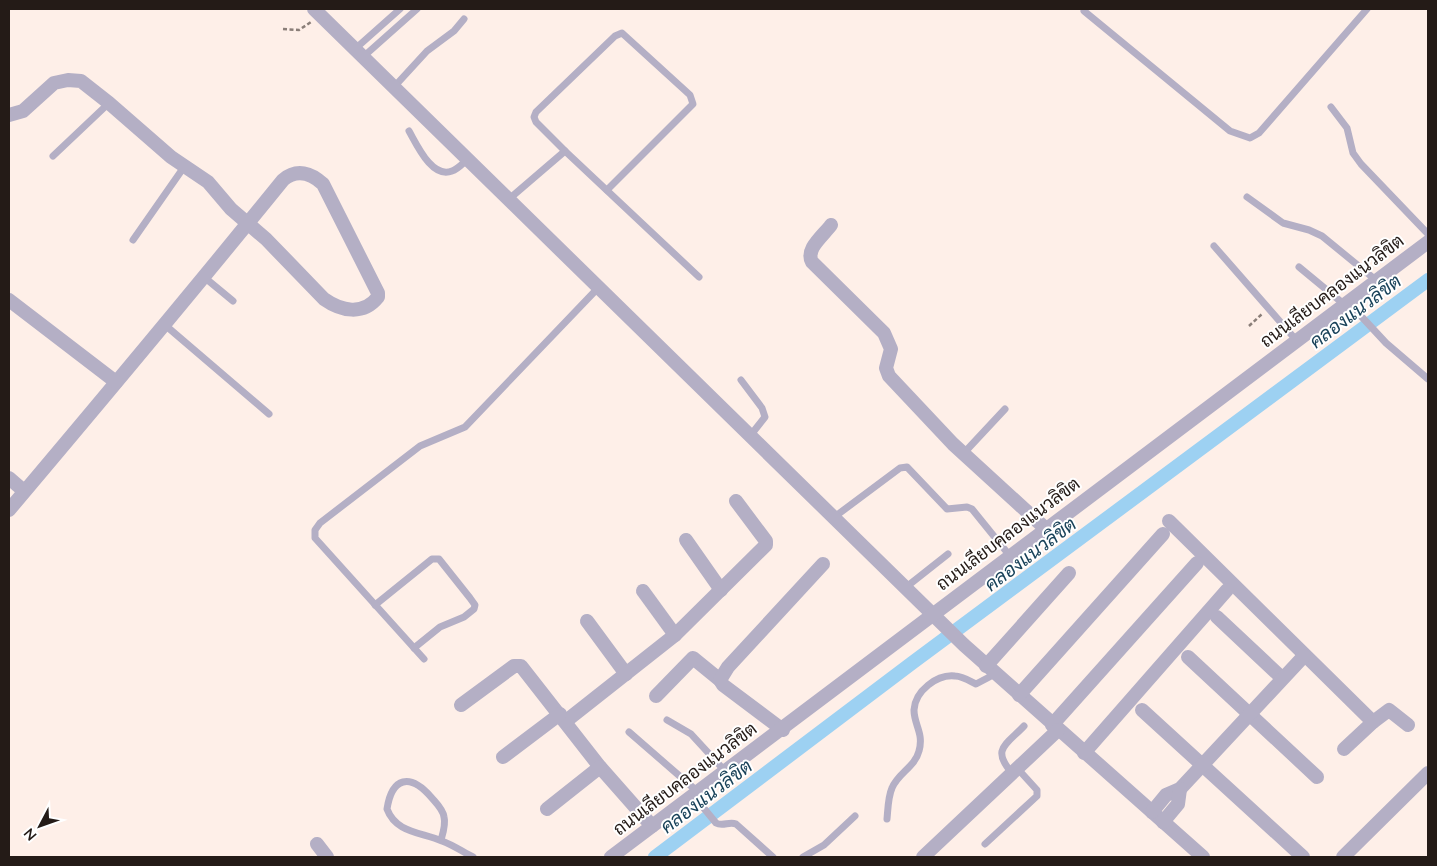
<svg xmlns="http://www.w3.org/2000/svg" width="1437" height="866" viewBox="0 0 1437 866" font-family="Lato,Sarabun,sans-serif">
	<rect width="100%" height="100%" fill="#feefe8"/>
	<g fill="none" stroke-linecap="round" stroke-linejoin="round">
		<path stroke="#9dd1f2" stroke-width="14" d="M 655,857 L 912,663 L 1428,280"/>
		<g stroke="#8a7e78" stroke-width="2.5" stroke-dasharray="4 2.5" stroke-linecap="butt">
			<path d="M 283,29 L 299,30 L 311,22"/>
			<path d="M 1249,326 L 1262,314"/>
		</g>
		<g stroke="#b4afc5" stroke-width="7">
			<path d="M 1084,11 L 1230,131 L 1250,138 L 1259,133 L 1367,9"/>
			<path d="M 355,49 L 400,9"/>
			<path d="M 363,57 L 417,9"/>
			<path d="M 394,87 L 427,51 L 454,31 L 464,19"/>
			<path d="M 1331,107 L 1347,128 L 1353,153 L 1361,164 L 1428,234"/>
			<path d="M 409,131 C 417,145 432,179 452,171 C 458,169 463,163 468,159"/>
			<path d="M 565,151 L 536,122 L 534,117 L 536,112 L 615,36 L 622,33 L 690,95 L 693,104 L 607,190"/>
			<path d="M 53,156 L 109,103"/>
			<path d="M 1247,197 L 1283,223 L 1309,230 L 1322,236 L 1377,281"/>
			<path d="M 509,199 L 565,151 L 699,277"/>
			<path d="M 133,240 L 184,167"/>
			<path d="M 1214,246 L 1297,341"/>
			<path d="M 1299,267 L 1345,305"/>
			<path d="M 204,277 L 233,301"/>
			<path d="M 1348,302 L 1386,343 L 1428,379"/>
			<path d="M 165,325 L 269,414"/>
			<path d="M 741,380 L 762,408 L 765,417 L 750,436"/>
			<path d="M 963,454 L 1005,409"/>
			<path d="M 833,518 L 900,468 L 907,467 L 947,509 L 967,507 L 972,509 L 1010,556"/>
			<path d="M 905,588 L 948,554"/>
			<path d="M 375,605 L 432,559 L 439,559 L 470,598 L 475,605 L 474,609 L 464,617 L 440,627 L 414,648"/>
			<path d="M 424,659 L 315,538 L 315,530 L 320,523 L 420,446 L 465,427 L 598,288"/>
			<path d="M 667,720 L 691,734 L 725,771"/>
			<path d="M 629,732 L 698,792"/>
			<path d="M 1012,773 C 991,749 1006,745 1024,726"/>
			<path d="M 693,795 L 716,823 C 723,827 729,821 736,824 L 773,857"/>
			<path d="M 887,819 C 888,809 888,797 892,788 C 898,773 915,767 919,751 C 924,733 914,725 914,710 C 915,691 937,674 955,676 C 962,676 970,681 976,684 L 995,674"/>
			<path d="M 441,840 C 443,833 446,824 444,817 C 443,809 436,803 431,797 C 410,773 392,777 387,809 C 396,833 421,832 442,841 C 453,845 463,852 473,857"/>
			<path d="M 985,844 L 1037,796 L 1037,790 L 1017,768"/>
			<path d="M 803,857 L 824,845 L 855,816"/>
		</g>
		<g stroke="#b4afc5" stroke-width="14">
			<path d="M 314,9 L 964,645 L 1203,857"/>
			<path d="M 9,115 L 23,111 L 54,83 L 68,80 L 81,81 L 109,103 L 171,157 L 208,182 L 231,209 L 266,239 L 324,299 C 341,311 363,316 378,297 L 378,293 L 323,184 C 311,173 297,168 283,180 C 193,291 101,401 9,510"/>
			<path d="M 831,225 C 823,236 805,249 812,262 L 884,333 L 891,349 L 886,368 L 889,376 L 953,444 L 1046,529"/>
			<path d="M 9,300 L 116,382"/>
			<path d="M 9,478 L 24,491"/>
			<path d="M 1169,521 L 1373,722 L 1389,710 L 1408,725"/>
			<path d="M 686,540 L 721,590"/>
			<path d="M 643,591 L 675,635"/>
			<path d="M 1217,617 L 1282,678"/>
			<path d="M 587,621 L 626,674"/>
			<path d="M 1188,657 L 1317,777"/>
			<path d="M 986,666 L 1069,573"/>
			<path d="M 1019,695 L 1163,534"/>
			<path d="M 656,696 L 693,658 L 720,680"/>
			<path d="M 461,705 L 514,666 L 521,666 L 600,767 L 652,826"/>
			<path d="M 1142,710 L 1303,857"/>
			<path d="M 566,721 L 675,635 L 766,545 L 766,541 L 736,501"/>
			<path d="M 1052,725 L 1197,563"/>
			<path d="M 783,730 L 723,685 L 720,680 L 728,667 L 823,564"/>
			<path d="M 1344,749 L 1373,722"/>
			<path d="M 1084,753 L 1227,590"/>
			<path d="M 503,757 L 560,714"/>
			<path d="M 547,809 L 600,767"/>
			<path d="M 1152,812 L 1166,795 L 1180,789 L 1304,656"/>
			<path d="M 1163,822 L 1178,804 L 1180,789"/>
			<path d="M 317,844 L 327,857"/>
			<path d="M 611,857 L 1428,242"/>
			<path d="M 923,857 L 1058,730"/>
			<path d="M 1343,857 L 1428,773"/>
		</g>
	</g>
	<g text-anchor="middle" stroke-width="4" stroke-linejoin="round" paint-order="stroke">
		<g font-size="18" fill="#241b17" stroke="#fff">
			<text transform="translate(1332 291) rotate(-37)" y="6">ถนนเลียบคลองแนวลิขิต</text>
			<text transform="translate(1008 534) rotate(-37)" y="6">ถนนเลียบคลองแนวลิขิต</text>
			<text transform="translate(685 779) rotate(-37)" y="6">ถนนเลียบคลองแนวลิขิต</text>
		</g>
		<g font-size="19" font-style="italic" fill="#194259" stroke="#fff">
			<text transform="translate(1355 311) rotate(-37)" y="7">คลองแนวลิขิต</text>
			<text transform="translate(1030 554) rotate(-37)" y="7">คลองแนวลิขิต</text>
			<text transform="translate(706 796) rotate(-37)" y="7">คลองแนวลิขิต</text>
		</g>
	</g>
	<rect width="1437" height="866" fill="none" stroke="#241b17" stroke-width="20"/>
	<g transform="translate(40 826) rotate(229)" stroke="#ffffff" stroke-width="4" paint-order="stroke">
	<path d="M0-4L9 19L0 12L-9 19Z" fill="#241b17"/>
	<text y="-8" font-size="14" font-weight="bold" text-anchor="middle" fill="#241b17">N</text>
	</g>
</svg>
